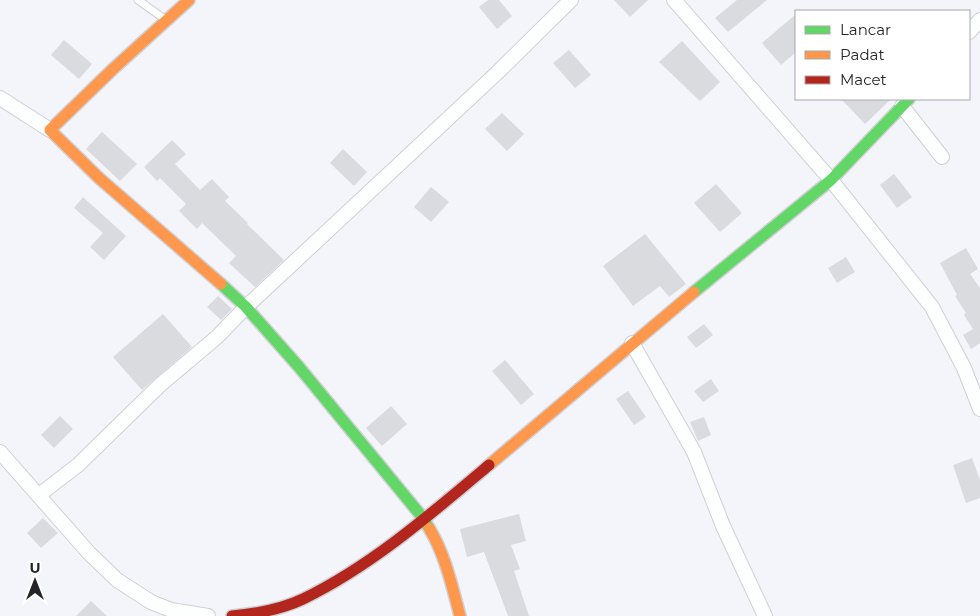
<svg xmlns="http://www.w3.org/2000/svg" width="980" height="616" viewBox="0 0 980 616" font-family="Montserrat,sans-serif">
	<rect width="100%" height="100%" fill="#f4f5fa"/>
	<g fill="#dadbdf">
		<path d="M 488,0 L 499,0 L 512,16 L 497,29 L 479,7 Z"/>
		<path d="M 614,0 L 648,0 L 630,17 Z"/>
		<path d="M 737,0 L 767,0 L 728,32 L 715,18 Z"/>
		<path d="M 796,14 L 796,52 L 781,65 L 762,43 Z"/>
		<path d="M 64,40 L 92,64 L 79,79 L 51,55 Z"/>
		<path d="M 682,41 L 720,82 L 700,101 L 659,62 Z"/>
		<path d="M 569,50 L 591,75 L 575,88 L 553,63 Z"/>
		<path d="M 841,99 L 891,99 L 865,124 Z"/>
		<path d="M 502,113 L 524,134 L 507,151 L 485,129 Z"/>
		<path d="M 102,132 L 137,164 L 120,181 L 86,149 Z"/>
		<path d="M 172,140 L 186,154 L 175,164 L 200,190 L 212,179 L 229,197 L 225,201 L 248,223 L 247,224 L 284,260 L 255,287 L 229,263 L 236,256 L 202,223 L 197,229 L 179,211 L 186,204 L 160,178 L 157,181 L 144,167 Z"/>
		<path d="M 343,149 L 367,172 L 354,186 L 330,163 Z"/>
		<path d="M 894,174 L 912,197 L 897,208 L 880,185 Z"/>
		<path d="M 716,184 L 742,213 L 720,232 L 694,203 Z"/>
		<path d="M 431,187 L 449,202 L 431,222 L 414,207 Z"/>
		<path d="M 83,197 L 126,236 L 104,260 L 90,247 L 103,233 L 74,208 Z"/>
		<path d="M 645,234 L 686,284 L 669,297 L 660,286 L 633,306 L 603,266 Z"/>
		<path d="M 966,248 L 978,269 L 970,274 L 980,288 L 980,343 L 971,349 L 963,335 L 973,329 L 964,315 L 966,313 L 955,296 L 957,295 L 940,263 Z"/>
		<path d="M 846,257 L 855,272 L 837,283 L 828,268 Z"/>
		<path d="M 218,296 L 232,309 L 221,320 L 207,307 Z"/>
		<path d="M 163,314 L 192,347 L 142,390 L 113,357 Z"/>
		<path d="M 704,324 L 713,335 L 696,348 L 687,337 Z"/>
		<path d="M 505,360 L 534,394 L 521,405 L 492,371 Z"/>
		<path d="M 711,379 L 719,391 L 703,402 L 694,391 Z"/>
		<path d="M 628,391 L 646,417 L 634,425 L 616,399 Z"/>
		<path d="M 391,406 L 407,424 L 382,446 L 366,428 Z"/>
		<path d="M 60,416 L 73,429 L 54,448 L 41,435 Z"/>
		<path d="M 704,417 L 711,435 L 698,441 L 690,422 Z"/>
		<path d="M 972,458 L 980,480 L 980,498 L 966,503 L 953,465 Z"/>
		<path d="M 519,514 L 526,541 L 511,545 L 520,569 L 514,571 L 529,616 L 508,616 L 484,552 L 467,557 L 460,529 Z"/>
		<path d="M 43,518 L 58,533 L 41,548 L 27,533 Z"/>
		<path d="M 91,601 L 107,616 L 76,616 Z"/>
	</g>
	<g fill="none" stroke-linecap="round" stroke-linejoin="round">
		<defs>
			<path id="lane" d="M 138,0 L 166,20"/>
			<g id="street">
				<path d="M 674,0 L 831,180 L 932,307 L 964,368 L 980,409"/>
				<path d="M 969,32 L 980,20"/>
				<path d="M 0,98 L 50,130"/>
				<path d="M 902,106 L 942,157"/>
				<path d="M 632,343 L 694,452 L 723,526 L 765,616"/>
				<path d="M 0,452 L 89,553 L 117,580 L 151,602 L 171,610 L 208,616"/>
				<path d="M 39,495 L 78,465 L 160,385 L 217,337 L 246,307 L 498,72 L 571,0"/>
			</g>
			<g id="fast">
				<path d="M 221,284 L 246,307 L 299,367 L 423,518 L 429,528"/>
				<path d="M 694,292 L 831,180 L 909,99"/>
			</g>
			<g id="slow">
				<path d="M 189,0 L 113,69 L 50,130 L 99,178 L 221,284"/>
				<path d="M 489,465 L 694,292"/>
				<path d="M 429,528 C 445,554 452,586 460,616"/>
			</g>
			<path id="jam" d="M 232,616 C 254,614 282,609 303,599 C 371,566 431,514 489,465"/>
		</defs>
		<use href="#lane" stroke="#d0d0d4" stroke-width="9"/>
		<use href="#street" stroke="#d0d0d4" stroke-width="16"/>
		<use href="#fast" stroke="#d0d0d4" stroke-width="14"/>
		<use href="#slow" stroke="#d0d0d4" stroke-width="14"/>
		<use href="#jam" stroke="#d0d0d4" stroke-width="14"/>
		<use href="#lane" stroke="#fdfefe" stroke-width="7"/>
		<use href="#street" stroke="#fdfefe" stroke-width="14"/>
		<use href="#fast" stroke="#63d668" stroke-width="11"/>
		<use href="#slow" stroke="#ff974d" stroke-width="11"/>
		<use href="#jam" stroke="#b3261e" stroke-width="11"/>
	</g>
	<rect x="795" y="10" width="175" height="90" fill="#ffffff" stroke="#a8a8a9"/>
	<rect x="805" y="26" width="25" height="8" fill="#63d668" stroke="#a8a8a9"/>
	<text x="840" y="35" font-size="15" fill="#252528">Lancar</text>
	<rect x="805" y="51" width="25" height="8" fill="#ff974d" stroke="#a8a8a9"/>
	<text x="840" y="60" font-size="15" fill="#252528">Padat</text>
	<rect x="805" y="76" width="25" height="8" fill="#b3261e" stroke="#a8a8a9"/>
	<text x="840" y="85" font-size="15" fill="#252528">Macet</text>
	<g transform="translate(35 581)" stroke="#ffffff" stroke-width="4" paint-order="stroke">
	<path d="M0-4L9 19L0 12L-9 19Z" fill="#252528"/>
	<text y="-8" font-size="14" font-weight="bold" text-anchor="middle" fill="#252528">U</text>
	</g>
</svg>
